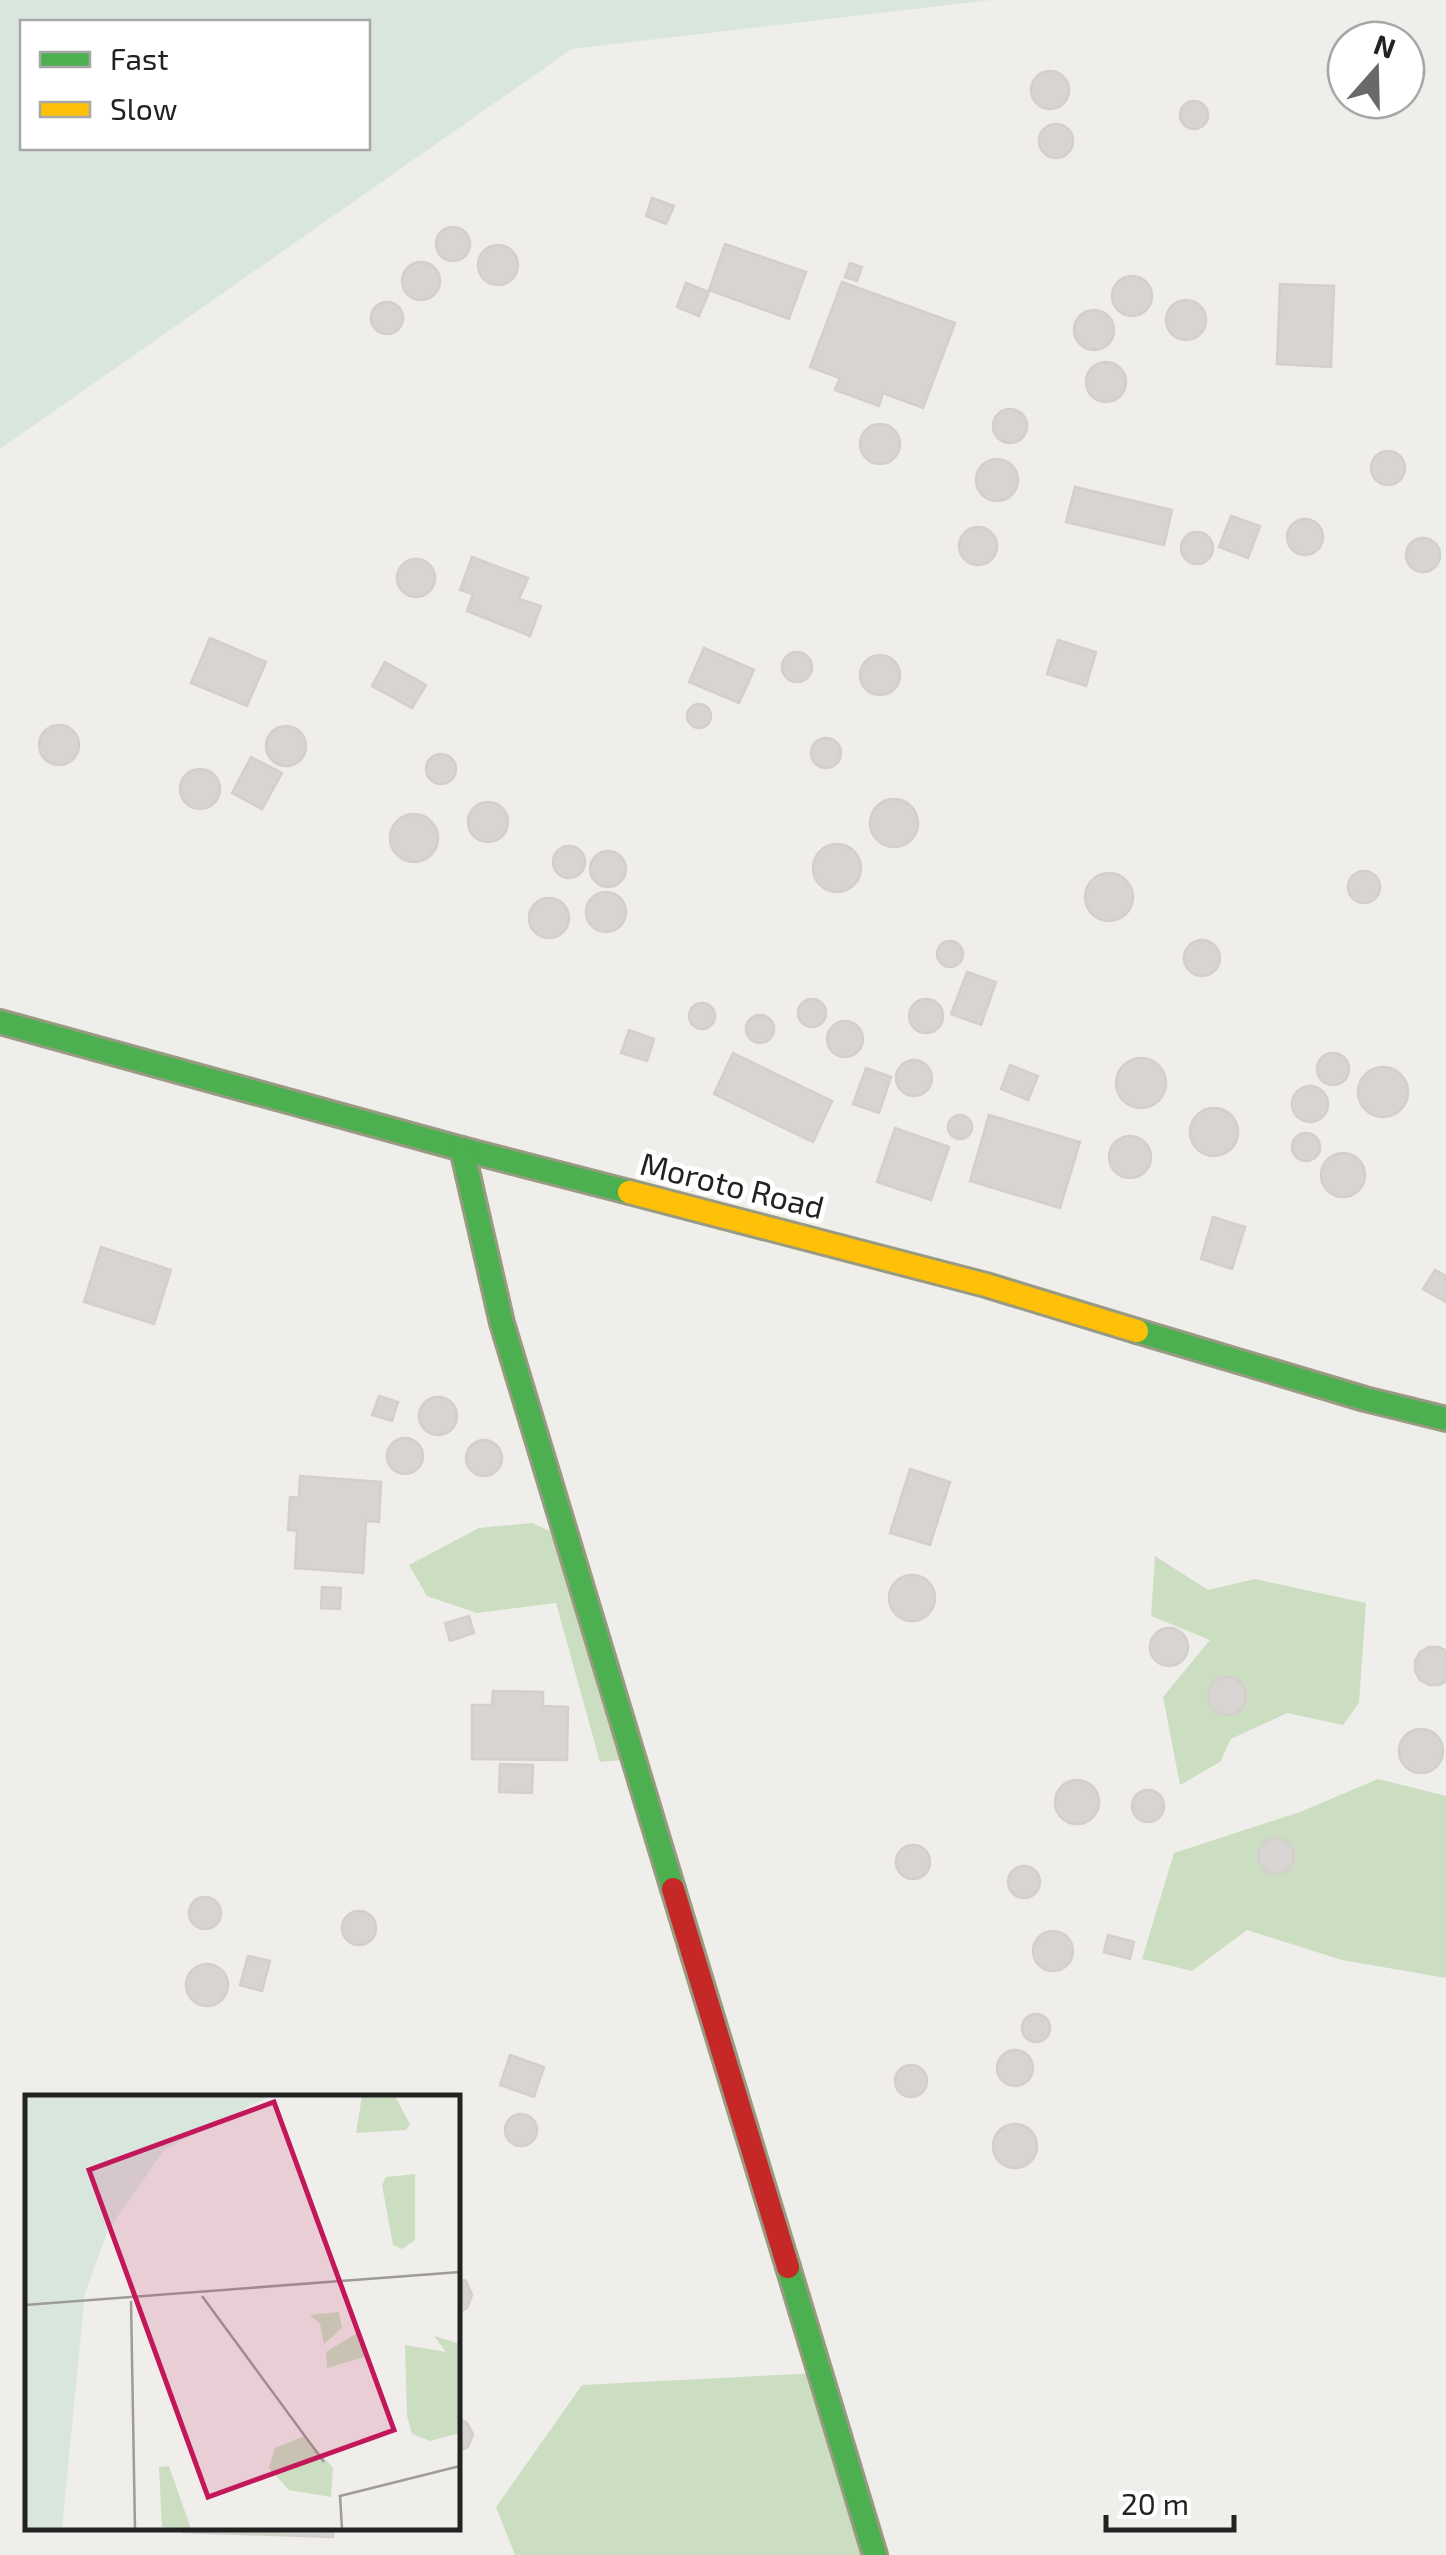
<svg xmlns="http://www.w3.org/2000/svg" width="1446" height="2555" viewBox="0 0 1446 2555" font-family="'Exo 2',sans-serif">
	<rect width="100%" height="100%" fill="#f0eeeb"/>
	<g fill="#cbdec1">
		<path d="M 532,1523 L 559,1535 L 633,1759 L 600,1762 L 556,1603 L 477,1613 L 427,1596 L 409,1565 L 479,1528 Z"/>
		<path d="M 1155,1556 L 1208,1590 L 1255,1579 L 1366,1603 L 1359,1703 L 1343,1725 L 1287,1713 L 1231,1739 L 1220,1762 L 1180,1785 L 1163,1697 L 1210,1640 L 1151,1616 Z"/>
		<path d="M 1378,1779 L 1446,1796 L 1446,1978 L 1342,1960 L 1247,1930 L 1192,1971 L 1142,1959 L 1174,1853 L 1300,1812 Z"/>
		<path d="M 818,2373 L 888,2555 L 515,2555 L 496,2507 L 582,2385 Z"/>
	</g>
	<path fill="#d9e6de" fill-rule="evenodd" d="M 0,0 L 992,0 L 572,49 L 0,449 ZM 22,22 L 368,22 L 368,148 L 22,148 Z"/>
	<g fill="#d7d4d2" stroke="#d3d0cc" stroke-width="2.5">
		<circle cx="1050" cy="90" r="19"/>
		<circle cx="1194" cy="115" r="14"/>
		<circle cx="1056" cy="141" r="17"/>
		<path d="M 652,198 L 674,206 L 666,224 L 646,216 Z"/>
		<circle cx="453" cy="244" r="17"/>
		<path d="M 725,244 L 806,272 L 789,319 L 709,290 Z"/>
		<circle cx="498" cy="265" r="20"/>
		<circle cx="421" cy="281" r="19"/>
		<path d="M 850,263 L 862,267 L 857,281 L 845,277 Z"/>
		<circle cx="1132" cy="296" r="20"/>
		<path d="M 842,282 L 955,323 L 923,408 L 883,393 L 879,406 L 835,390 L 840,378 L 810,367 Z"/>
		<path d="M 686,283 L 709,292 L 699,316 L 677,307 Z"/>
		<path d="M 1280,284 L 1334,286 L 1331,367 L 1277,364 Z"/>
		<circle cx="1186" cy="320" r="20"/>
		<circle cx="387" cy="318" r="16"/>
		<circle cx="1094" cy="330" r="20"/>
		<circle cx="1106" cy="382" r="20"/>
		<circle cx="1010" cy="426" r="17"/>
		<circle cx="880" cy="444" r="20"/>
		<circle cx="1388" cy="468" r="17"/>
		<circle cx="997" cy="480" r="21"/>
		<path d="M 1075,487 L 1172,510 L 1164,545 L 1066,522 Z"/>
		<path d="M 1231,516 L 1260,526 L 1248,558 L 1219,547 Z"/>
		<circle cx="1305" cy="537" r="18"/>
		<circle cx="978" cy="546" r="19"/>
		<circle cx="1197" cy="548" r="16"/>
		<circle cx="1423" cy="555" r="17"/>
		<path d="M 472,557 L 528,578 L 519,599 L 541,606 L 530,636 L 467,611 L 473,594 L 460,590 Z"/>
		<circle cx="416" cy="578" r="19"/>
		<path d="M 210,638 L 266,662 L 247,706 L 191,683 Z"/>
		<path d="M 1058,640 L 1096,652 L 1086,686 L 1047,674 Z"/>
		<path d="M 704,648 L 754,670 L 739,703 L 689,682 Z"/>
		<circle cx="797" cy="667" r="15"/>
		<circle cx="880" cy="675" r="20"/>
		<path d="M 385,662 L 426,685 L 412,708 L 372,686 Z"/>
		<circle cx="699" cy="716" r="12"/>
		<circle cx="59" cy="745" r="20"/>
		<circle cx="286" cy="746" r="20"/>
		<circle cx="826" cy="753" r="15"/>
		<circle cx="441" cy="769" r="15"/>
		<path d="M 251,757 L 282,773 L 262,809 L 232,793 Z"/>
		<circle cx="200" cy="789" r="20"/>
		<circle cx="894" cy="823" r="24"/>
		<circle cx="488" cy="822" r="20"/>
		<circle cx="414" cy="838" r="24"/>
		<circle cx="837" cy="868" r="24"/>
		<circle cx="569" cy="862" r="16"/>
		<circle cx="608" cy="869" r="18"/>
		<circle cx="1364" cy="887" r="16"/>
		<circle cx="1109" cy="897" r="24"/>
		<circle cx="606" cy="912" r="20"/>
		<circle cx="549" cy="918" r="20"/>
		<circle cx="1202" cy="958" r="18"/>
		<circle cx="950" cy="954" r="13"/>
		<path d="M 967,972 L 996,982 L 981,1025 L 951,1014 Z"/>
		<circle cx="926" cy="1016" r="17"/>
		<circle cx="812" cy="1013" r="14"/>
		<circle cx="702" cy="1016" r="13"/>
		<circle cx="760" cy="1029" r="14"/>
		<circle cx="845" cy="1039" r="18"/>
		<path d="M 629,1030 L 654,1039 L 647,1061 L 621,1053 Z"/>
		<path d="M 733,1053 L 832,1101 L 813,1142 L 714,1094 Z"/>
		<circle cx="1333" cy="1069" r="16"/>
		<circle cx="1141" cy="1083" r="25"/>
		<circle cx="914" cy="1078" r="18"/>
		<path d="M 1010,1065 L 1038,1076 L 1028,1100 L 1001,1089 Z"/>
		<circle cx="1383" cy="1092" r="25"/>
		<path d="M 866,1068 L 891,1077 L 879,1113 L 853,1104 Z"/>
		<circle cx="1310" cy="1104" r="18"/>
		<circle cx="1214" cy="1132" r="24"/>
		<circle cx="960" cy="1127" r="12"/>
		<path d="M 989,1115 L 1080,1142 L 1060,1208 L 970,1181 Z"/>
		<path d="M 895,1128 L 949,1147 L 931,1200 L 877,1182 Z"/>
		<circle cx="1306" cy="1147" r="14"/>
		<circle cx="1130" cy="1157" r="21"/>
		<circle cx="1343" cy="1175" r="22"/>
		<path d="M 1213,1217 L 1245,1227 L 1232,1269 L 1201,1259 Z"/>
		<path d="M 101,1247 L 171,1270 L 154,1324 L 84,1302 Z"/>
		<path d="M 1435,1270 L 1446,1276 L 1446,1302 L 1423,1289 Z"/>
		<path d="M 379,1396 L 398,1402 L 392,1421 L 372,1415 Z"/>
		<circle cx="438" cy="1416" r="19"/>
		<circle cx="405" cy="1456" r="18"/>
		<circle cx="484" cy="1458" r="18"/>
		<path d="M 910,1469 L 950,1482 L 930,1545 L 890,1533 Z"/>
		<path d="M 300,1476 L 381,1482 L 379,1522 L 366,1521 L 363,1573 L 295,1568 L 297,1531 L 288,1530 L 290,1497 L 299,1498 Z"/>
		<circle cx="912" cy="1598" r="23"/>
		<path d="M 322,1587 L 341,1588 L 340,1609 L 321,1608 Z"/>
		<path d="M 469,1616 L 474,1633 L 450,1641 L 445,1623 Z"/>
		<circle cx="1169" cy="1647" r="19"/>
		<path d="M 1429,1647 L 1439,1647 L 1446,1651 L 1446,1681 L 1439,1685 L 1429,1685 L 1420,1680 L 1415,1671 L 1415,1661 L 1420,1652 Z"/>
		<circle cx="1227" cy="1696" r="19"/>
		<path d="M 493,1691 L 543,1692 L 543,1706 L 568,1707 L 567,1760 L 472,1759 L 472,1705 L 492,1705 Z"/>
		<circle cx="1421" cy="1751" r="22"/>
		<path d="M 500,1764 L 533,1765 L 532,1793 L 499,1792 Z"/>
		<circle cx="1077" cy="1802" r="22"/>
		<circle cx="1148" cy="1806" r="16"/>
		<circle cx="1276" cy="1856" r="18"/>
		<circle cx="913" cy="1862" r="17"/>
		<circle cx="1024" cy="1882" r="16"/>
		<circle cx="205" cy="1913" r="16"/>
		<circle cx="359" cy="1928" r="17"/>
		<circle cx="1053" cy="1951" r="20"/>
		<path d="M 1108,1935 L 1134,1942 L 1130,1959 L 1104,1952 Z"/>
		<path d="M 248,1956 L 270,1961 L 262,1991 L 240,1985 Z"/>
		<circle cx="207" cy="1985" r="21"/>
		<circle cx="1036" cy="2028" r="14"/>
		<circle cx="1015" cy="2068" r="18"/>
		<path d="M 510,2055 L 544,2067 L 534,2097 L 500,2085 Z"/>
		<circle cx="911" cy="2081" r="16"/>
		<circle cx="521" cy="2130" r="16"/>
		<circle cx="1015" cy="2146" r="22"/>
		<path d="M 458,2278 L 466,2281 L 472,2295 L 467,2308 L 458,2313 Z"/>
		<path d="M 458,2418 L 467,2423 L 473,2434 L 468,2447 L 458,2452 Z"/>
		<path d="M 183,2528 L 333,2528 L 333,2537 L 183,2532 Z"/>
	</g>
	<g fill="none" stroke-linecap="round" stroke-linejoin="round">
		<defs>
			<g id="fast">
				<path d="M 0,1022 L 462,1149 L 629,1192"/>
				<path d="M 462,1149 L 502,1323 L 673,1889"/>
				<path d="M 1137,1331 L 1365,1399 L 1446,1419"/>
				<path d="M 788,2267 L 875,2555"/>
			</g>
			<path id="slow" d="M 629,1192 L 986,1285 L 1137,1331"/>
			<path id="jam" d="M 673,1889 L 788,2267"/>
		</defs>
		<use href="#fast" stroke="#999a82" stroke-width="28"/>
		<use href="#slow" stroke="#999a82" stroke-width="28"/>
		<use href="#jam" stroke="#999a82" stroke-width="28"/>
		<use href="#fast" stroke="#4caf50" stroke-width="22"/>
		<use href="#slow" stroke="#ffc107" stroke-width="22"/>
		<use href="#jam" stroke="#c62828" stroke-width="22"/>
	</g>
	<g text-anchor="middle" stroke-width="10" stroke-linejoin="round" paint-order="stroke">
		<g font-size="32" fill="#222" stroke="#fff">
			<text transform="translate(732 1186) rotate(14)" y="11">Moroto Road</text>
		</g>
	</g>
	<g transform="translate(25 2095)">
		<rect width="435" height="435" fill="#f0eeeb"/>
		<path d="M 337,1 L 370,1 L 385,29 L 381,35 L 331,38 ZM 390,79 L 390,145 L 377,154 L 368,150 L 357,90 L 361,82 ZM 314,217 L 317,233 L 299,249 L 295,229 L 285,220 ZM 334,237 L 342,261 L 302,273 L 301,257 ZM 409,241 L 435,249 L 435,338 L 405,346 L 387,339 L 382,321 L 380,250 L 421,257 ZM 280,341 L 308,373 L 306,402 L 264,395 L 244,373 L 250,353 ZM 144,371 L 166,434 L 137,432 L 134,372 Z" fill="#cbdec1"/>
		<path d="M 0,1 L 245,1 L 140,54 L 83,135 L 60,198 L 37,434 L 0,434 Z" fill="#d9e6de"/>
		<path fill="none" stroke="#9e9c9b" stroke-width="2.5" d="M 177,201 L 299,367M 106,206 L 110,434M 0,210 L 435,177M 435,371 L 435,415M 317,434 L 315,401 L 435,371"/>
		<path fill="#c2185b" fill-opacity="0.15" stroke="#c2185b" stroke-width="5" d="M 249,7 L 369,335 L 183,402 L 64,75 Z"/>
		<rect width="435" height="435" fill="none" stroke="#222" stroke-width="5"/>
	</g>
	<rect x="20" y="20" width="350" height="130" fill="#ffffff" stroke="#a7a7a7" stroke-width="2.5"/>
	<rect x="40" y="52" width="50" height="15" fill="#4caf50" stroke="#a7a7a7" stroke-width="2.5"/>
	<text x="110" y="70" font-size="30" fill="#222222">Fast</text>
	<rect x="40" y="102" width="50" height="15" fill="#ffc107" stroke="#a7a7a7" stroke-width="2.5"/>
	<text x="110" y="120" font-size="30" fill="#222222">Slow</text>
	<g transform="translate(1376 70) rotate(20)"><circle r="48" fill="#ffffff" stroke="#a7a7a7" stroke-width="2.5"/>
	<path d="M0-8L18 38L0 25L-18 38Z" fill="#6a6968"/>
	<text y="-15" font-size="28" font-weight="bold" text-anchor="middle" fill="#222222">N</text>
	</g>
	<path d="M1106 2515v15h128v-15" fill="none" stroke="#222222" stroke-width="5"/>
	<text x="1121" y="2515" font-size="30" fill="#222222" stroke="#ffffff" stroke-width="8" paint-order="stroke">20 m</text>
</svg>
